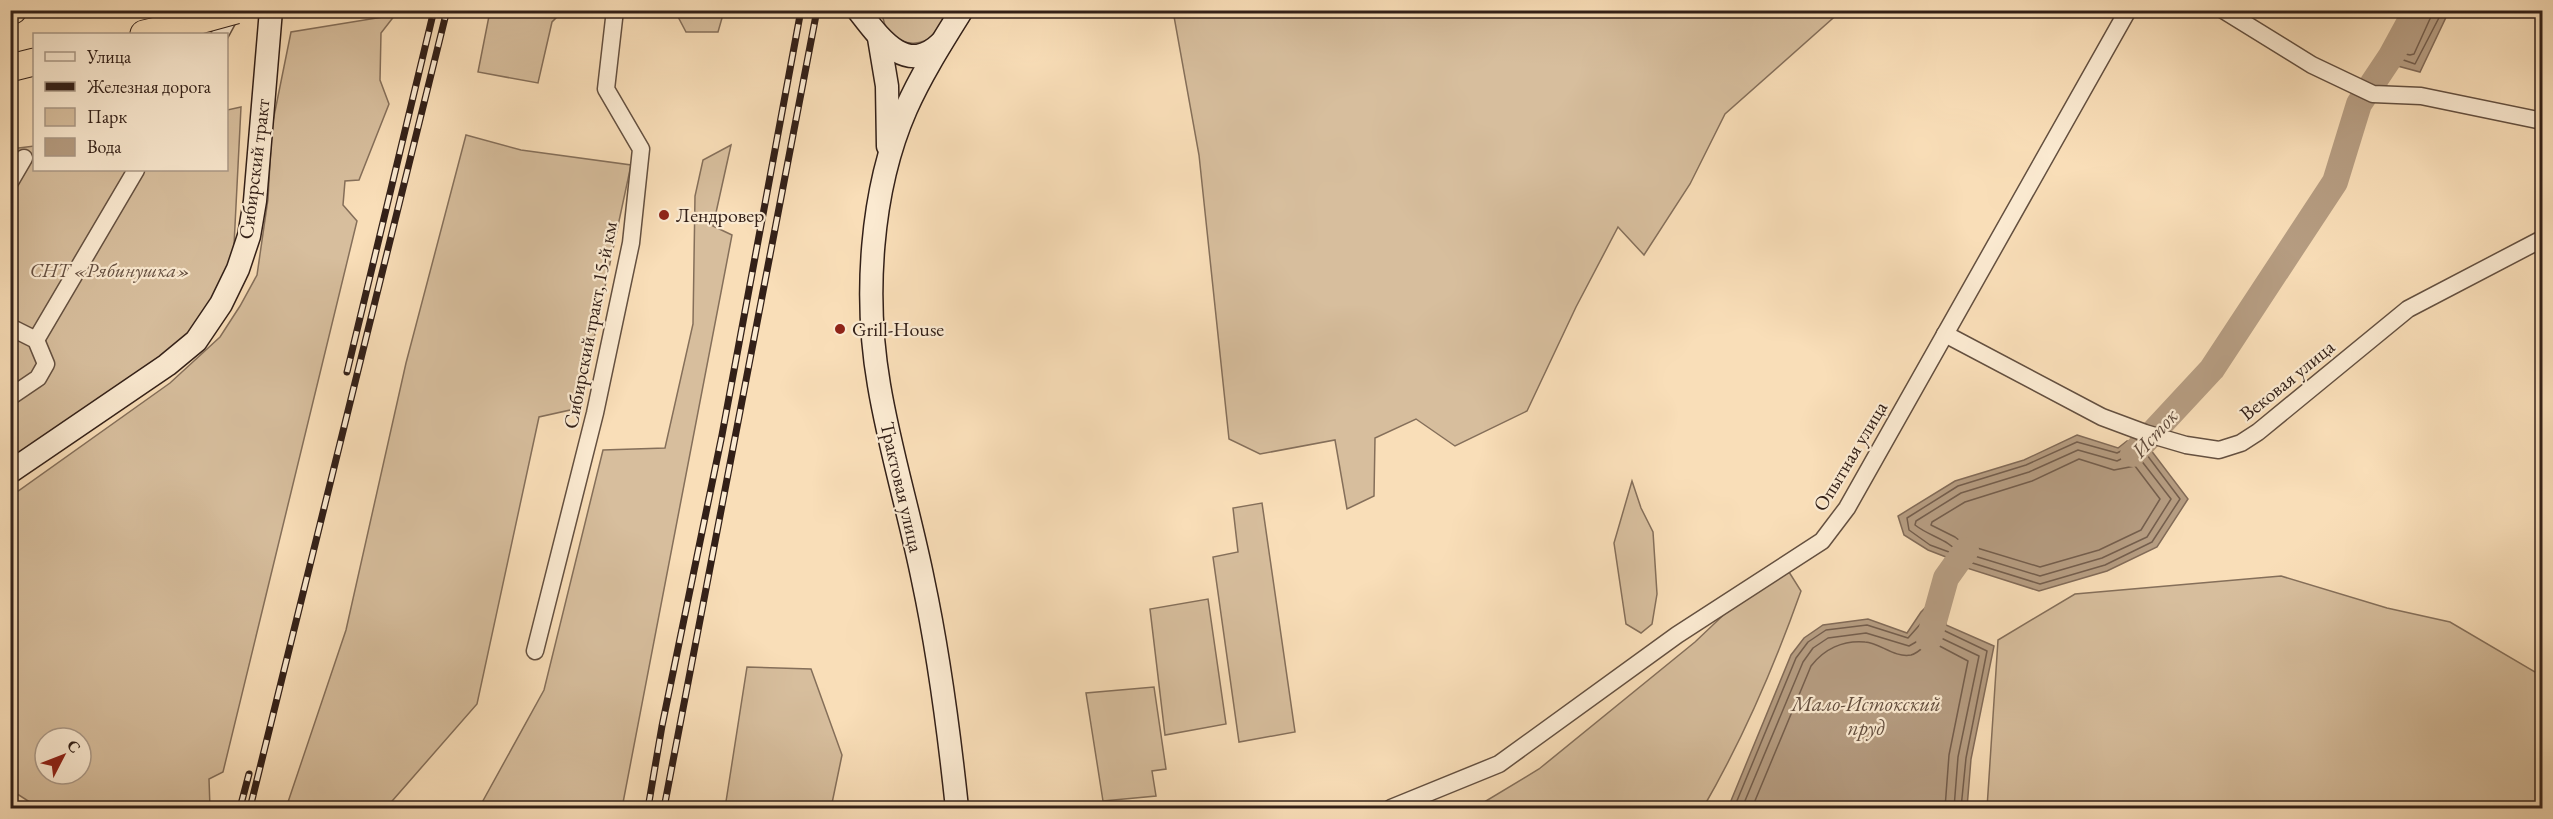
<svg xmlns="http://www.w3.org/2000/svg" width="2553" height="819" viewBox="0 0 2553 819" font-family="'EB Garamond',serif">
	<rect width="100%" height="100%" fill="#f9deb8"/>
	<filter id="stains"><feTurbulence type="fractalNoise" baseFrequency=".00333" numOctaves="4"/><feColorMatrix values="0 0 0 0 .2 0 0 0 0 .09 0 0 0 0 .02 0 0 0 .5 -.17"/></filter>
	<radialGradient id="worn" r=".72"><stop offset=".6" stop-color="#630" stop-opacity="0"/><stop offset="1" stop-color="#630" stop-opacity=".3"/></radialGradient>
	<g fill="#d7be9d" stroke="#856f5a" stroke-width="1.5" fill-rule="evenodd">
		<path d="M 882,10 L 944,11 C 943,54 883,54 882,10 Z"/>
		<path d="M 490,11 L 563,11 L 552,22 L 538,83 L 478,72 Z"/>
		<path d="M 675,11 L 724,11 L 718,32 L 686,32 Z"/>
		<path d="M 1173,11 L 1173,10 L 1841,11 L 1725,114 L 1690,184 L 1644,255 L 1618,227 L 1576,307 L 1527,411 L 1455,446 L 1416,419 L 1375,438 L 1374,496 L 1347,509 L 1335,440 L 1260,454 L 1229,439 L 1199,155 Z"/>
		<path d="M 395,15 L 381,33 L 380,80 L 389,104 L 359,180 L 345,181 L 343,205 L 357,221 L 223,772 L 209,779 L 210,808 L 39,808 L 11,790 L 10,497 L 170,383 L 220,337 L 240,306 L 257,275 L 268,199 L 272,126 L 291,32 ZM 45,738 L 81,738 L 81,774 L 45,774 Z"/>
		<path d="M 241,107 L 233,265 L 202,317 L 171,353 L 11,460 L 11,149 L 34,146 L 34,170 L 226,170 L 227,110 Z"/>
		<path d="M 466,135 L 521,150 L 631,165 L 579,408 L 539,417 L 477,704 L 386,808 L 286,808 L 346,630 L 406,363 Z"/>
		<path d="M 731,145 L 713,226 L 732,235 L 622,808 L 479,808 L 544,690 L 603,450 L 665,448 L 693,324 L 695,196 L 703,160 Z"/>
		<path d="M 1632,481 L 1641,508 L 1653,532 L 1657,594 L 1652,624 L 1641,633 L 1626,624 L 1614,543 Z"/>
		<path d="M 1262,503 L 1295,732 L 1239,742 L 1213,557 L 1238,552 L 1233,508 Z"/>
		<path d="M 1789,572 L 1801,591 C 1774,667 1743,739 1703,808 L 1465,808 L 1481,804 L 1539,769 L 1695,642 L 1735,604 Z"/>
		<path d="M 2281,576 L 2387,608 L 2450,622 L 2542,676 L 2542,808 L 1987,808 L 1998,640 L 2075,594 Z"/>
		<path d="M 1208,599 L 1226,724 L 1165,735 L 1150,609 Z"/>
		<path d="M 747,667 L 811,669 L 842,755 L 831,808 L 725,808 Z"/>
		<path d="M 1154,687 L 1166,769 L 1152,771 L 1156,796 L 1103,801 L 1086,693 Z"/>
	</g>
	<g fill="#b69d82" stroke="#826b58" stroke-width="1.5">
		<path d="M 2404,11 L 2449,11 L 2420,72 L 2379,61 Z"/>
		<path d="M 2077,435 L 2118,448 L 2127,441 L 2144,441 L 2188,499 L 2157,547 L 2107,571 L 2039,591 L 1964,567 L 1951,579 L 1940,574 L 1946,557 L 1928,550 L 1904,535 L 1898,516 L 1955,481 L 2024,460 Z"/>
		<path d="M 1932,601 L 1946,610 L 1946,625 L 1994,646 L 1971,759 L 1967,808 L 1728,808 L 1791,655 L 1804,638 L 1823,625 L 1868,619 L 1907,633 L 1921,612 Z"/>
	</g>
	<g fill="none" stroke-linecap="round" stroke-linejoin="round">
		<g stroke="#745e4d" stroke-width="1.5">
			<path d="M 2409,10 L 2389,55 L 2415,64 L 2443,10"/>
			<path d="M 2416,10 L 2415,18 L 2400,50 L 2401,53 L 2410,55 L 2414,54 L 2434,10"/>
			<path d="M 2077,442 L 2117,453 L 2129,447 L 2141,447 L 2180,499 L 2152,542 L 2105,565 L 2040,584 L 1966,561 L 1952,568 L 1949,552 L 1930,545 L 1909,530 L 1907,518 L 1958,486 L 2026,465 Z"/>
			<path d="M 2078,450 L 2117,461 L 2131,454 L 2137,455 L 2171,499 L 2147,537 L 2102,558 L 2040,576 L 1968,554 L 1959,553 C 1949,540 1929,536 1915,525 L 1916,521 L 1961,493 L 2029,472 Z"/>
			<path d="M 2079,459 L 2114,470 L 2135,466 L 2160,499 L 2141,530 L 2099,550 L 2040,567 L 1964,544 L 1955,537 L 1931,525 L 1932,522 L 1965,502 L 2032,481 Z"/>
			<path d="M 1734,808 L 1796,658 L 1808,642 L 1826,630 L 1867,625 L 1908,638 L 1932,611 L 1939,614 L 1940,626 L 1943,630 L 1987,651 L 1966,758 L 1961,808"/>
			<path d="M 1742,808 L 1803,662 L 1813,648 L 1828,638 L 1866,633 L 1909,646 L 1916,642 L 1930,625 L 1939,637 L 1979,656 L 1958,757 L 1954,808"/>
			<path d="M 1752,808 L 1811,666 C 1824,649 1843,640 1865,642 C 1880,643 1894,658 1911,655 C 1919,653 1924,646 1930,641 L 1968,661 L 1949,755 L 1945,808"/>
		</g>
		<g stroke="#b69d82" stroke-width="26">
			<path d="M 2133,454 L 2212,369 L 2335,182 L 2359,104 L 2391,56 L 2416,10"/>
			<path d="M 1929,639 L 1946,578 L 1966,550"/>
		</g>
		<defs>
			<g id="minor">
				<path d="M 2223,10 L 2312,65 L 2373,94 L 2421,96 L 2542,121"/>
				<path d="M 220,34 L 233,10"/>
				<path d="M 10,182 L 24,158"/>
				<path d="M 10,327 L 36,340 L 46,364 L 38,378 L 10,397"/>
				<path d="M 1945,334 L 2102,417 L 2145,433 L 2186,445 L 2219,450 L 2241,443 L 2258,432 L 2408,309 L 2542,239"/>
				<path d="M 36,340 L 136,170"/>
				<path d="M 535,651 L 595,413 L 631,243 L 641,149 L 606,89 L 615,10"/>
				<path d="M 1391,808 L 1499,764 L 1677,635 L 1822,541 L 1847,508 L 2128,10"/>
			</g>
			<g id="secondary">
				<path d="M 858,10 C 879,37 906,77 941,43"/>
				<path d="M 879,38 L 887,86 L 888,146"/>
				<path d="M 10,472 L 167,365 L 196,341 L 221,304 L 238,269 L 249,236 L 255,201 L 271,10"/>
				<path d="M 957,808 C 949,732 939,655 923,580 C 910,515 890,451 879,385 C 864,298 870,191 906,109 C 921,75 942,42 962,10"/>
			</g>
			<g id="trunk">
				<path d="M 10,11 L 13,10"/>
				<path d="M 144,34 L 174,27"/>
				<path d="M 10,68 L 34,62"/>
			</g>
		</defs>
		<use href="#minor" stroke="#645040" stroke-width="19"/>
		<use href="#secondary" stroke="#332018" stroke-width="25"/>
		<use href="#trunk" stroke="#332018" stroke-width="29"/>
		<use href="#minor" stroke="#fbead1" stroke-width="16"/>
		<use href="#secondary" stroke="#fbead1" stroke-width="22"/>
		<use href="#trunk" stroke="#f9deb8" stroke-width="27"/>
		<defs>
			<g id="rail">
				<path d="M 347,372 L 434,10"/>
				<path d="M 240,808 L 249,774"/>
				<path d="M 250,808 L 447,10"/>
				<path d="M 648,808 L 662,726 L 722,435 L 801,10"/>
				<path d="M 664,808 L 817,10"/>
			</g>
		</defs>
		<use href="#rail" stroke="#332018" stroke-width="7"/>
		<use href="#rail" stroke="#fbead1" stroke-width="4.5" stroke-dasharray="14" stroke-linecap="butt"/>
		<defs>
			<path id="trunk-bridge" d="M 174,27 L 236,10"/>
		</defs>
		<use href="#trunk-bridge" stroke="#332018" stroke-width="29" stroke-linecap="butt"/>
		<use href="#trunk-bridge" stroke="#f9deb8" stroke-width="27"/>
	</g>
	<g fill="#8f2418" stroke="#fbead1" stroke-width="2">
		<circle cx="664" cy="215" r="6"/>
		<circle cx="840" cy="329" r="6"/>
	</g>
	<g text-anchor="middle" stroke-width="4.5" stroke-linejoin="round" paint-order="stroke">
		<g font-size="20" fill="#332018" stroke="#fbead1">
			<text transform="translate(254 169) rotate(-83)" y="7">Сибирский тракт</text>
			<text transform="translate(590 325) rotate(-79)" y="7">Сибирский тракт, 15-й км</text>
			<text transform="translate(2287 380) rotate(-39)" y="7">Вековая улица</text>
			<text transform="translate(1850 456) rotate(-59)" y="7">Опытная улица</text>
			<text transform="translate(902 487) rotate(77)" y="7">Трактовая улица</text>
		</g>
		<g font-size="20" fill="#332018" stroke="#fbead1" text-anchor="start">
			<text x="676" y="222">Лендровер</text>
			<text x="852" y="336">Grill-House</text>
		</g>
		<g font-size="20" font-style="italic" fill="#644f40" stroke="#fbead1">
			<text x="110" y="277">СНТ «Рябинушка»</text>
		</g>
		<g font-size="21" font-style="italic" fill="#614c3d" stroke="#fbead1">
			<text transform="translate(2155 433) rotate(-48)" y="7">Исток</text>
			<text x="1866" y="711">Мало-Истокский<tspan x="1866" dy="24">пруд</tspan></text>
		</g>
	</g>
	<rect width="2553" height="819" fill="none" stroke="#f9deb8" stroke-width="36"/>
	<rect x="12" y="12" width="2529" height="795" fill="none" stroke="#332018" stroke-width="3"/>
	<rect x="18" y="18" width="2517" height="783" fill="none" stroke="#332018" stroke-width="1.5"/>
	<rect x="33" y="33" width="195" height="138" fill="#fbead1" stroke="#ab9987" stroke-width="1.5"/>
	<rect x="45" y="52" width="30" height="9" fill="#fbead1" stroke="#ab9987" stroke-width="1.5"/>
	<text x="87" y="63" font-size="18" fill="#332018">Улица</text>
	<rect x="45" y="82" width="30" height="9" fill="#332018" stroke="#ab9987" stroke-width="1.5"/>
	<text x="87" y="93" font-size="18" fill="#332018">Железная дорога</text>
	<rect x="45" y="108" width="30" height="18" fill="#d7be9d" stroke="#ab9987" stroke-width="1.5"/>
	<text x="87" y="123" font-size="18" fill="#332018">Парк</text>
	<rect x="45" y="138" width="30" height="18" fill="#b69d82" stroke="#ab9987" stroke-width="1.5"/>
	<text x="87" y="153" font-size="18" fill="#332018">Вода</text>
	<g transform="translate(63 756) rotate(48)"><circle r="28" fill="#fbead1" stroke="#ab9987" stroke-width="1.5"/>
	<path d="M0-4.5L10 22L0 15L-10 22Z" fill="#8f2418"/>
	<text y="-9" font-size="16" font-weight="bold" text-anchor="middle" fill="#332018">С</text>
	</g>
	<rect width="100%" height="100%" filter="url(#stains)"/>
	<rect width="100%" height="100%" fill="url(#worn)"/>
</svg>
